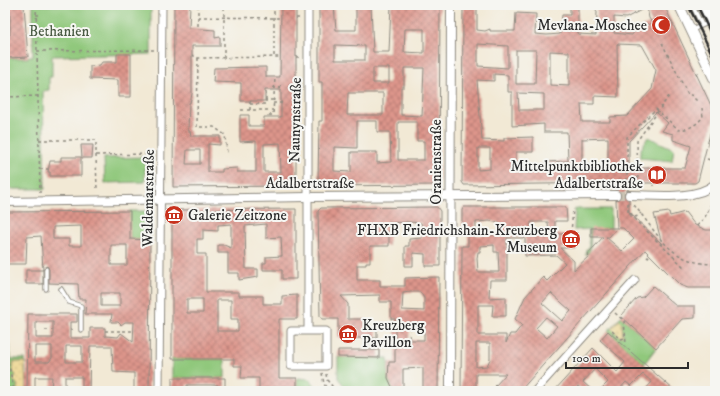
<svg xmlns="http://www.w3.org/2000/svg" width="720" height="396" viewBox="0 0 720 396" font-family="'IM FELL DW Pica',serif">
	<defs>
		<pattern id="sand-dots" width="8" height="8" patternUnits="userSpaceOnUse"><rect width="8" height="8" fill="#eeda9e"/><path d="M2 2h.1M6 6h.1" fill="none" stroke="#cb8" stroke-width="1.8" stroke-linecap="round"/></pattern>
		<pattern id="building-cross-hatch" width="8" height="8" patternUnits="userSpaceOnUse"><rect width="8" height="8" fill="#dd958b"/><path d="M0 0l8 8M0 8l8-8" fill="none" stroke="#b37a72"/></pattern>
	</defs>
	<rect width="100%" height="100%" fill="#f6f6f2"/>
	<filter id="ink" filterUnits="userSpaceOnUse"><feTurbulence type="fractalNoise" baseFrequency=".025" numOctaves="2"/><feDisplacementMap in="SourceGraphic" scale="8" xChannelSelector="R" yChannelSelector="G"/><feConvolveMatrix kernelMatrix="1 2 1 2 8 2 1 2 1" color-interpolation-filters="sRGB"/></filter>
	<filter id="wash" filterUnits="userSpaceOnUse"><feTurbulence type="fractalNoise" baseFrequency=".012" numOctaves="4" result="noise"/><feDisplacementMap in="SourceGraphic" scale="16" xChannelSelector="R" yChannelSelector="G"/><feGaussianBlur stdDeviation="0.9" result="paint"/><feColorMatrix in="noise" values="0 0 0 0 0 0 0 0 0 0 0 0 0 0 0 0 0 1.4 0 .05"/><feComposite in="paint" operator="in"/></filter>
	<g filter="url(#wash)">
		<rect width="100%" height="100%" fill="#f2e9d5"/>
		<g fill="#90c87b" stroke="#5e7a53">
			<path d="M 33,5 L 151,5 L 151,54 L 52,56 L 52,77 L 49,77 L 49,90 L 43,91 L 45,189 L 5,189 L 5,13 L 10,13 L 10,35 L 6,36 L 8,58 L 28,58 L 29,56 L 33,56 Z"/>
			<path d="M 648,137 L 674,149 L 672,161 L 640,158 L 640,151 Z"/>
			<path d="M 145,157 L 145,182 L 105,183 L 104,158 Z"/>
			<path d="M 575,209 L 611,209 L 611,228 L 591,229 L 590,250 L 586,255 L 586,249 L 589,249 L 589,229 L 574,230 Z"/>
			<path d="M 129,211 L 150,211 L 150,240 L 130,239 Z"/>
			<path d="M 621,316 L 656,348 L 644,364 L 608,331 Z"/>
			<path d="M 5,338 L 10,345 L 11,359 L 25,359 L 26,391 L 10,391 L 8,376 L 5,375 Z"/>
			<path d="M 338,357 L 388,358 L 388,378 L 394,391 L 350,391 L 349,387 L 346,388 L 338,378 Z"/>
			<rect x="172" y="359" width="53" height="19"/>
			<path d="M 297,378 L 310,379 L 319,391 L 297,391 Z"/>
		</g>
		<g fill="url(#sand-dots)" stroke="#8c8264">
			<path d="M 619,319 L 622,322 L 623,336 L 620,337 L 611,328 Z"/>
			<path d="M 13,362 L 25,362 L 26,391 L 17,391 L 17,384 L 13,380 L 16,375 L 13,372 Z"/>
		</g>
		<g id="blocks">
			<g fill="url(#building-cross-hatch)" fill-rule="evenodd">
				<path d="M 5,5 L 24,5 L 28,57 L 8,58 L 7,35 L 10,35 L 10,13 L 5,13 Z"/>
				<path d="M 174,5 L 190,5 L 189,28 L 215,30 L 215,38 L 220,37 L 220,46 L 192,46 L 192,94 L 190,103 L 189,103 L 188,131 L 190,131 L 191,136 L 220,136 L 220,145 L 208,144 L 208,172 L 222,172 L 222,169 L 237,168 L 237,172 L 256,172 L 256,141 L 240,142 L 240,115 L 249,115 L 249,126 L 264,126 L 264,117 L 281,117 L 281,90 L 265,90 L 265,101 L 241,101 L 241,83 L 213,82 L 214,68 L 266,67 L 266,77 L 280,77 L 281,7 L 282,5 L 296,5 L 296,184 L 293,186 L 173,187 ZM 280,143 L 281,172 L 264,172 L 264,144 ZM 187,150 L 200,150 L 200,164 L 186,164 Z"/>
				<path d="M 319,5 L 334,5 L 336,30 L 356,30 L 356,5 L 371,5 L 373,52 L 389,52 L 391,5 L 440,5 L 439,183 L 437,185 L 321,186 L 318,184 L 319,121 L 322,121 L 322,82 L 319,82 ZM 405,29 L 424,29 L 424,53 L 404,52 ZM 335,45 L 365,46 L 365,60 L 335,60 ZM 373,68 L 389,68 L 389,83 L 373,83 ZM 404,68 L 424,68 L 422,116 L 401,115 L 401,87 L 404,87 ZM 348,93 L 383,93 L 383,115 L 347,115 ZM 357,121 L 377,121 L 377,132 L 390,132 L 391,162 L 377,163 L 377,152 L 351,152 L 351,172 L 334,171 L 334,147 L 357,148 ZM 398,122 L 417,122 L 417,141 L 424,141 L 424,160 L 398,160 Z"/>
				<path d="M 463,5 L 477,5 L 477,30 L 485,31 L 490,29 L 490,31 L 515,31 L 516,13 L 536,14 L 535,34 L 547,35 L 560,34 L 562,15 L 570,15 L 570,5 L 578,5 L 578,34 L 596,35 L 597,12 L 594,5 L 664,5 L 715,114 L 698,181 L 695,183 L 628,183 L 628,190 L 625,192 L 624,195 L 629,200 L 629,212 L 662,244 L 654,214 L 669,212 L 670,216 L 685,212 L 695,225 L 706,230 L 715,230 L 715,288 L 688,288 L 680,285 L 645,250 L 520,391 L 500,391 L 495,386 L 506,374 L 476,374 L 476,391 L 461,391 L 462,246 L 468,246 L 468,228 L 462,228 L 462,210 L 464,207 L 566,207 L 567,221 L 555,221 L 555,234 L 574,234 L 574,248 L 560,248 L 574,261 L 574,270 L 589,256 L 587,255 L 603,237 L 591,237 L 591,228 L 617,228 L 609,237 L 606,237 L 622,251 L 634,239 L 623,228 L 617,228 L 616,200 L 621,198 L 621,195 L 616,190 L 616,183 L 464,185 L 462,182 ZM 647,7 L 649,18 L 652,23 L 636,29 L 632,35 L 614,33 L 614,17 L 626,18 ZM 478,44 L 508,46 L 508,68 L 478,66 ZM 617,44 L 642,45 L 656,70 L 652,89 L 627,116 L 610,117 L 610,122 L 582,122 L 581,104 L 594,104 L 594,96 L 618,97 ZM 516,50 L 536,50 L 535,84 L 516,84 ZM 550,51 L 569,52 L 569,86 L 550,85 ZM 494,74 L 508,75 L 508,92 L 512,92 L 512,126 L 544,124 L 544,132 L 567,132 L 568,161 L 546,162 L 546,169 L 516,168 L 516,152 L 533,152 L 533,137 L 504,138 L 504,141 L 482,140 L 477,80 L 494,81 ZM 518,93 L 544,94 L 544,110 L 519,110 ZM 656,112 L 668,123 L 662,131 L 673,134 L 673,140 L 691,146 L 685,168 L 629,168 L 629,141 ZM 608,138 L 608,167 L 582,167 L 582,139 ZM 478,148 L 490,148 L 490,169 L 478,170 ZM 490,221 L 499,223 L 499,235 L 476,235 L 476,222 ZM 531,222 L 548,222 L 549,235 L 532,236 ZM 507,238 L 525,238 L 525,256 L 556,255 L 565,263 L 547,281 L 543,277 L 525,297 L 515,319 L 522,325 L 515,334 L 510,334 L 506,343 L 506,335 L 478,335 L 478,305 L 493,305 L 492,316 L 506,316 L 506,297 L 489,298 L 490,280 L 507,280 ZM 494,245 L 494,252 L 498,252 L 499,272 L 478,272 L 477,258 L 478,252 L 480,252 L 480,246 ZM 551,293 L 571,311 L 562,321 L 542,303 ZM 546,317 L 557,326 L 547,338 L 536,328 ZM 476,343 L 490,343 L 490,359 L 487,366 L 476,367 Z"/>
				<path d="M 117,54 L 131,54 L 131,97 L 118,97 L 118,80 L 90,79 L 90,66 L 100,65 L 102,62 L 117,62 Z"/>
				<path d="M 81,145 L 93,145 L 92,158 L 82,158 Z"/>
				<path d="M 61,157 L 81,157 L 81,176 L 50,176 L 50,172 L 48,172 L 50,161 L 61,161 Z"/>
				<path d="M 437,207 L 440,211 L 440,266 L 425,266 L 425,254 L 413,253 L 413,266 L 405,266 L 405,246 L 409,246 L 409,239 L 422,238 L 421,223 L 409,222 L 389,223 L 389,246 L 370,246 L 370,262 L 366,262 L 366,265 L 357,265 L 357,280 L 380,280 L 380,286 L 405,286 L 405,278 L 439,277 L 438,391 L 423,391 L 423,368 L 403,369 L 403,391 L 394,391 L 388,378 L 389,362 L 395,362 L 395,319 L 391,319 L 391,302 L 380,302 L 380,295 L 341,296 L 348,304 L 348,319 L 366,319 L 366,330 L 377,330 L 377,338 L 338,338 L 338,319 L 322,319 L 320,316 L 318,211 L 321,208 ZM 410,292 L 420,292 L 424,298 L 424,311 L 402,310 L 403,293 ZM 410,325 L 424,325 L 424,340 L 409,340 Z"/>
				<path d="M 296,209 L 296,279 L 282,279 L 282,270 L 263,270 L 263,263 L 266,263 L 266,257 L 282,256 L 281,237 L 266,238 L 266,224 L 245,226 L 246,269 L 258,269 L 258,277 L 239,280 L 239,273 L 228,273 L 228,253 L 218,253 L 218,245 L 224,245 L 231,248 L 231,224 L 218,225 L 218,231 L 203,230 L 203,239 L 197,239 L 197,254 L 206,254 L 206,292 L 239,292 L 239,296 L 263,296 L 263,304 L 282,304 L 282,296 L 297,295 L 297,319 L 279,319 L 279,378 L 297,378 L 297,391 L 259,391 L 259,378 L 241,378 L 242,366 L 234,366 L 234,359 L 172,359 L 172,212 L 175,210 ZM 187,299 L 203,299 L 203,313 L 187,313 ZM 217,300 L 231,300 L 231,319 L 238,319 L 238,331 L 217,331 Z"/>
				<path d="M 130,211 L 130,239 L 150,240 L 149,391 L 134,391 L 134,373 L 113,372 L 112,346 L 90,346 L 89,391 L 82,391 L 82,377 L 65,377 L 65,391 L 51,391 L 52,377 L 35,377 L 35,391 L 27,391 L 28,314 L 77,314 L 77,322 L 70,322 L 70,338 L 90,338 L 90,328 L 105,328 L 105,336 L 118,337 L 121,333 L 133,342 L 134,322 L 125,322 L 121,325 L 118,322 L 111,322 L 112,314 L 85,314 L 86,299 L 79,299 L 78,284 L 49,283 L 49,269 L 47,266 L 43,269 L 43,284 L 26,284 L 26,270 L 43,270 L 41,236 L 27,237 L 26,264 L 5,264 L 5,212 ZM 81,226 L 81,246 L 69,246 L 69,239 L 53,239 L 53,227 ZM 111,245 L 127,245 L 127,265 L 111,265 ZM 101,293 L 120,293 L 120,306 L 101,306 ZM 36,322 L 53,322 L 53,338 L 36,338 ZM 35,346 L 52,346 L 52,358 L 49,362 L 35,362 ZM 66,346 L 82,346 L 82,362 L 66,362 Z"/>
				<path d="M 653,286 L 676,306 L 695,306 L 695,318 L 682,319 L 656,348 L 621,316 L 637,298 L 643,297 Z"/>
				<path d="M 608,331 L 631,352 L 675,391 L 644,391 L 652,382 L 643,374 L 631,386 L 626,382 L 618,391 L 599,391 L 608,382 L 595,369 L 583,382 L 593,391 L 584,391 L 578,386 L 573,391 L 554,391 L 593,348 L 617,372 L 625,362 L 600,340 Z"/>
				<path d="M 338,350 L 379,350 L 379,358 L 338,357 Z"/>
				<path d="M 172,378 L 225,378 L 225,391 L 218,391 L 218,385 L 187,385 L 187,391 L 172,391 Z"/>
			</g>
		</g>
	</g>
	<g filter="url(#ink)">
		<use href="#blocks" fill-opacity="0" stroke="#8e8a80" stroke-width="1"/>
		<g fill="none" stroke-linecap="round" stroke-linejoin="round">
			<path stroke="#cac3b3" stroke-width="8" stroke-dasharray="8 4" stroke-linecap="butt" d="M 616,195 L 629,195"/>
			<defs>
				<g id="service">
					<path d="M 692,5 L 702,25"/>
					<path d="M 692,30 L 710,22"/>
					<path d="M 46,269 L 46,289"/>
					<path d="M 61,289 L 69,302 L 81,306 L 81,330"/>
				</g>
				<g id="minor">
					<path d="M 308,330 L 308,5"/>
					<rect x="291" y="331" width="35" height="35"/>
					<path d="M 159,391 L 162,5"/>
					<path d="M 535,391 L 635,280"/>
				</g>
				<g id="tertiary">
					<path d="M 629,195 C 654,195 695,201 715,184"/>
					<path d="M 5,202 L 307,197 L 616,195"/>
					<path d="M 450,391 L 451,5"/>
				</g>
				<g id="secondary">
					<path d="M 679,5 L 715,81"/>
					<path d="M 703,5 L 715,28"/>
				</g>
			</defs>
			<use href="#service" stroke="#8e8a80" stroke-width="5.5"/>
			<use href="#minor" stroke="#8e8a80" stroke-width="9"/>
			<use href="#tertiary" stroke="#8e8a80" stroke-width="10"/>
			<use href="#secondary" stroke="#8e8a80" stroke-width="11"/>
			<g stroke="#8e8a80" stroke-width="1.5" stroke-dasharray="3 3" stroke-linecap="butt">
				<path d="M 36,5 L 40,193"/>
				<path d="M 198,5 L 198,26"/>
				<path d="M 274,5 L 274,58"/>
				<path d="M 224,7 L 224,58"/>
				<path d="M 36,15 L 40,15"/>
				<path d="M 198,17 L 280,18"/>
				<path d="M 296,18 L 301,18"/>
				<path d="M 36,25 L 40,25"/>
				<path d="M 662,43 L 688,95 L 691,95 L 698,102"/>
				<path d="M 37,51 L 155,50"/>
				<path d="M 192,55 L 198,58 L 280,57"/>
				<path d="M 296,57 L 299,57"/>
				<path d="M 198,58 L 197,127 L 214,127 L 225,135 L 227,153"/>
				<path d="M 696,74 L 699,72"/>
				<path d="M 273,88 L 281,88"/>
				<path d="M 280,88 L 281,84"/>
				<path d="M 296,88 L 299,88"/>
				<path d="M 266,92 L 266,100"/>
				<path d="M 5,97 L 38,96"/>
				<path d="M 250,101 L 250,110"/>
				<path d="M 273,103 L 282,103"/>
				<path d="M 250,104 L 266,104 L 266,100 L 273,100"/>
				<path d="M 241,110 L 273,110"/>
				<path d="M 269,115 L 273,115 L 275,77"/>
				<path d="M 39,140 L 96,140 L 96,155 L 152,154"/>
				<path d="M 96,155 L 97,191"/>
				<path d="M 707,159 L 711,160 L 714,149"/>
				<path d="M 40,169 L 48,169"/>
				<path d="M 638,185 L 637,141 L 669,96"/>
				<path d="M 654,186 L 654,185"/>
				<path d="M 627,187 L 627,137 L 656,109 L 679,130 C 690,129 696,125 703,117 L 702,108"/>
				<path d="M 628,203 L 628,213 L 685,268"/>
				<path d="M 634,205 C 659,235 670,264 715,264"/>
				<path d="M 630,213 L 636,217 L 641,213"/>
				<path d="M 697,226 L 705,217 L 711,204"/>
				<path d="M 571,233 L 573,209"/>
				<path d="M 647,258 L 650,255"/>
				<path d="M 615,313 L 624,321 L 626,344"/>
				<path d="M 45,330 L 53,330"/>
				<path d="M 70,330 L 76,330"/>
				<path d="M 105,331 L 134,331"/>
				<path d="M 612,331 L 621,339 L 625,338"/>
				<path d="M 5,345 L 14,391"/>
				<path d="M 5,372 L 11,372"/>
				<path d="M 322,373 L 324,384 L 328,391"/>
				<path d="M 326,374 L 327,380 L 336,391"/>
				<path d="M 347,391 L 350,388"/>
			</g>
			<use href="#service" stroke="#fff" stroke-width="3.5"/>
			<use href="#minor" stroke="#fff" stroke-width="7"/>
			<use href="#tertiary" stroke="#fff" stroke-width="8"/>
			<use href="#secondary" stroke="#fff" stroke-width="9"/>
			<g stroke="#2b2b2b" stroke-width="2.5">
				<path d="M 688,5 L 715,60"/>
				<path d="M 697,5 L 715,42"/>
			</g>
		</g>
	</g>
	<defs>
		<symbol id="mosque-disc" viewBox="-11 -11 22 22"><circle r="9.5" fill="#c8321e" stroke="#f6f6f2"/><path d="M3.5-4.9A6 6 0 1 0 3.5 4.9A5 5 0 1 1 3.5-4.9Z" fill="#fff"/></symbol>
		<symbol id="library-disc" viewBox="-11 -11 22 22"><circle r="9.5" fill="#c8321e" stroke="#f6f6f2"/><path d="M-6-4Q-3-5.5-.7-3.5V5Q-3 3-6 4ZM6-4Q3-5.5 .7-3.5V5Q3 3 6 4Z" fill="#fff"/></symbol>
		<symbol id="museum-disc" viewBox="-11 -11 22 22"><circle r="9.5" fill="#c8321e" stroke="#f6f6f2"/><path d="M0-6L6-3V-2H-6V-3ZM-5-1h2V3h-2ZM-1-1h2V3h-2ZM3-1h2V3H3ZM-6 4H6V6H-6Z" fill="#fff"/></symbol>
	</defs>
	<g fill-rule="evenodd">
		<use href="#mosque-disc" x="650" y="14" width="22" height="22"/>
		<use href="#library-disc" x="646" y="164" width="22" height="22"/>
		<use href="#museum-disc" x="163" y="204" width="22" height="22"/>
		<use href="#museum-disc" x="560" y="228" width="22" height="22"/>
		<use href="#museum-disc" x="337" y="323" width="22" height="22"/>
	</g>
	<g text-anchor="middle" stroke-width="4" stroke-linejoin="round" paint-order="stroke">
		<g font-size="15" fill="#2b2b2b" stroke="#f6f6f2" text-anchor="end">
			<text x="647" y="30">Mevlana-Moschee</text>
			<text x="643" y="171">Mittelpunktbibliothek<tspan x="643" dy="17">Adalbertstraße</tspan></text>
			<text x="188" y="220" text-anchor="start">Galerie Zeitzone</text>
			<text x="557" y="235">FHXB Friedrichshain-Kreuzberg<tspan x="557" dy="17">Museum</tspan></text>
			<text x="362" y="330" text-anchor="start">Kreuzberg<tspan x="362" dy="17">Pavillon</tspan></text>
		</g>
		<g font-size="15" fill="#495a43" stroke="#f6f6f2">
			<text x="59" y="36">Bethanien</text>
		</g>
		<g font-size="15" fill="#2b2b2b" stroke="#f6f6f2">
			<text transform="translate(295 120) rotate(-89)" y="5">Naunynstraße</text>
			<text transform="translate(436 162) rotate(-90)" y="5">Oranienstraße</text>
			<text x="310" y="188">Adalbertstraße</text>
			<text transform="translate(148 198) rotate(-89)" y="5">Waldemarstraße</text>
		</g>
	</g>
	<rect width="720" height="396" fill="none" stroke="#f6f6f2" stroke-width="20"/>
	<path d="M566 362v6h122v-6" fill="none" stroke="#2b2b2b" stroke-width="2"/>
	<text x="572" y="362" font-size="12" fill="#2b2b2b" stroke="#f6f6f2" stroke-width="3" paint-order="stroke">100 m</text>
</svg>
